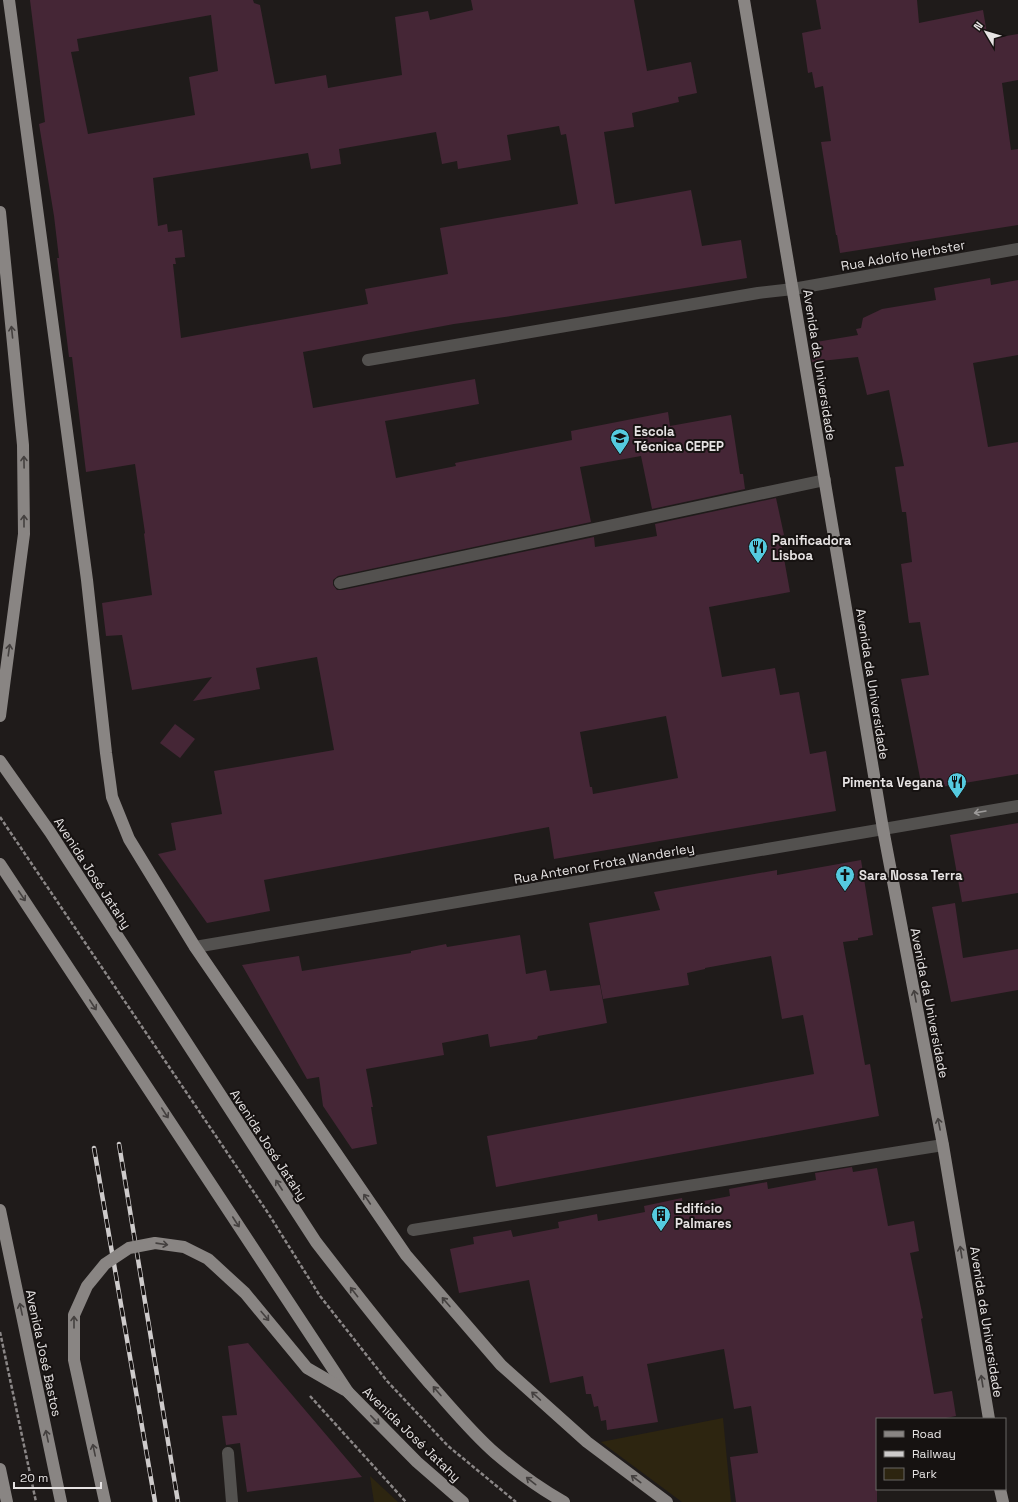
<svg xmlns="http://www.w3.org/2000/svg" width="1018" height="1502" viewBox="0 0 1018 1502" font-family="'Space Grotesk',sans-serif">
	<rect width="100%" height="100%" fill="#1f1b1a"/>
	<g fill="#2d2510">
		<path d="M 723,1418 L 731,1502 L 682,1502 L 601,1442 Z"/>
		<path d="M 370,1476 L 398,1502 L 374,1502 Z"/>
	</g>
	<g fill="#452636" fill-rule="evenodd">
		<path d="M 30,0 L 253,0 L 254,3 L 260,5 L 275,84 L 326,75 L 328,88 L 402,75 L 395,17 L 428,11 L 430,20 L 473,10 L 471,0 L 634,0 L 647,71 L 691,62 L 697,93 L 678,97 L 679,102 L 632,113 L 634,127 L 604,132 L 615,204 L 691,190 L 702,246 L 741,240 L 747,278 L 511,316 L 454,324 L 303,352 L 313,408 L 475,379 L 479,404 L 385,421 L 396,478 L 456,466 L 455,463 L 572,440 L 571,431 L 668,412 L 670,426 L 731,415 L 740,474 L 743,474 L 745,489 L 652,509 L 641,456 L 580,467 L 591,522 L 338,576 L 333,580 L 333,585 L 337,590 L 342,590 L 594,537 L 595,547 L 657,536 L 655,524 L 776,498 L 784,535 L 780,536 L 790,592 L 709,607 L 722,677 L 775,668 L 780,695 L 799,692 L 810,754 L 826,751 L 836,811 L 554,859 L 549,827 L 264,880 L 270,911 L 207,923 L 158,854 L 176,850 L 171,823 L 222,814 L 214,771 L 334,750 L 317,657 L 256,668 L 260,689 L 193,701 L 212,677 L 132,690 L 122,635 L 106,636 L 102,603 L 152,595 L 144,534 L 145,533 L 135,464 L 86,472 L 72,357 L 69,357 L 57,258 L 59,258 L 54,216 L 39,124 L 45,122 ZM 211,15 L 218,71 L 189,77 L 195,115 L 88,134 L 71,52 L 79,51 L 77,39 ZM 559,126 L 561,135 L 566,134 L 578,204 L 440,228 L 448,274 L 365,289 L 368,304 L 181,338 L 173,264 L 176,264 L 175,258 L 185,257 L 182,230 L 168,232 L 167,224 L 158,226 L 153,178 L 308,153 L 311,169 L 341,164 L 339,149 L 436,132 L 442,164 L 457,161 L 458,169 L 511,160 L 507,135 ZM 666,716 L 678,778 L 593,794 L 592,787 L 590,787 L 580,732 Z"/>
		<path d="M 816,0 L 917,0 L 919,23 L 983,10 L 988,39 L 1018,34 L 1018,80 L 1002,83 L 1011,150 L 1018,149 L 1018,225 L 840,253 L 837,235 L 836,235 L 821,142 L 831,141 L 823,86 L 815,88 L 812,72 L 808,73 L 802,33 L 821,29 Z"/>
		<path d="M 990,278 L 991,285 L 1018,280 L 1018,355 L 973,363 L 988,447 L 1018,442 L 1018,774 L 929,789 L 921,783 L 901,679 L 929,675 L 920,622 L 909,623 L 901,564 L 912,562 L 906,512 L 902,512 L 895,467 L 904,466 L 889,390 L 867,395 L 858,357 L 812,362 L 810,343 L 858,335 L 856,329 L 861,328 L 863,318 L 882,309 L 936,300 L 934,288 Z"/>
		<path d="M 175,724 L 195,739 L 180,758 L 160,743 Z"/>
		<path d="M 1018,823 L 1018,893 L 962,902 L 950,835 Z"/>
		<path d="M 861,860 L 873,935 L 858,938 L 858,940 L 843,942 L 865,1065 L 870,1064 L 879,1116 L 496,1187 L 487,1136 L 814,1074 L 803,1015 L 782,1019 L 771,956 L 705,968 L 705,969 L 687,973 L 689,985 L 603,999 L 589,923 L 660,910 L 654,892 L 777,870 L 777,875 Z"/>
		<path d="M 955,903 L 963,958 L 1018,949 L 1018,990 L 951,1002 L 932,907 Z"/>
		<path d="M 520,935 L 526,974 L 546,970 L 550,991 L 600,985 L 607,1023 L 538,1036 L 537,1039 L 490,1047 L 488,1034 L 442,1043 L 444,1055 L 366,1069 L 373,1107 L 371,1107 L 377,1144 L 352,1149 L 323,1106 L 319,1077 L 307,1079 L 242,965 L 299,956 L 302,971 L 411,953 L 411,951 L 446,944 L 447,947 Z"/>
		<path d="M 852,1167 L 853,1172 L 877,1168 L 888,1226 L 914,1221 L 919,1251 L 910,1253 L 923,1318 L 921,1319 L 934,1394 L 952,1391 L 956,1416 L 941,1419 L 877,1419 L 877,1502 L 736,1502 L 730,1457 L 758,1453 L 751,1406 L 734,1409 L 724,1349 L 647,1364 L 658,1422 L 607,1430 L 606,1420 L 601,1421 L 598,1406 L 594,1407 L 591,1394 L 586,1394 L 583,1376 L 550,1383 L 529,1280 L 459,1293 L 450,1249 L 474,1244 L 473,1237 L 511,1230 L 513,1237 L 559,1228 L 558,1222 L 597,1214 L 598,1221 L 645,1212 L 644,1206 L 682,1198 L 683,1205 L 730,1196 L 729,1189 L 767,1182 L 768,1189 L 816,1180 L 815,1173 Z"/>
		<path d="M 248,1343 L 362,1477 L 247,1492 L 240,1443 L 226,1445 L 222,1416 L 237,1415 L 228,1346 Z"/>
	</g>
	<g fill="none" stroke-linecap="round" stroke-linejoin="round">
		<g stroke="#8b8787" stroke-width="2.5" stroke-dasharray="4 2" stroke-linecap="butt">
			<path d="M 0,1332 L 36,1502"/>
			<path d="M 310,1396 L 406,1502"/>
		</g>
		<g stroke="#53514f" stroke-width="12">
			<path d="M 368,360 L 758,293 L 793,289 L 1018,249"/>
			<path d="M 340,583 L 825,480"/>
			<path d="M 195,947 L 1018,806"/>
			<path d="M 413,1230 L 943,1145"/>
			<path d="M 228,1453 L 232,1502"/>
		</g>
		<g stroke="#898583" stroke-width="12">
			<path d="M 9,0 L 87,580 L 106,753 L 112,797 L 129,839 L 195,947 L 406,1255 L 501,1365 L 587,1442 L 667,1502"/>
			<path d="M 744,0 L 883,829 L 943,1145 L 989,1419"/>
			<path d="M 0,212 L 23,445 L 24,534 L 0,716"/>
			<path d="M 0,1210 L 61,1502"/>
			<path d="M 348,1392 L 417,1462 L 463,1502"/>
			<path d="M 0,1469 L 7,1502"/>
			<path d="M 1000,1489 L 1003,1502"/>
		</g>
		<defs>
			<g id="rail">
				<path d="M 119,1144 L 178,1502"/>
				<path d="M 94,1148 L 155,1502"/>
			</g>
		</defs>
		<use href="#rail" stroke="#cecbcb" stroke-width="4.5"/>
		<use href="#rail" stroke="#161211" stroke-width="3" stroke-dasharray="9" stroke-linecap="butt"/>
		<path stroke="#8b8787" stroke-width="2.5" stroke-dasharray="4 2" stroke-linecap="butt" d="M 0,817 L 268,1213 L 320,1296 L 387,1381 L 448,1446 L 516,1502"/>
		<g stroke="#898583" stroke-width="12">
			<path d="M 0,761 L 50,832 L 316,1242 C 353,1290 390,1338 430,1384 C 451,1407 471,1432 495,1453 C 516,1471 539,1488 564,1502"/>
			<path d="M 0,864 L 348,1392"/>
			<path d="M 105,1502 L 74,1360 L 74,1315 L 87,1286 L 105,1264 L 129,1248 L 155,1243 L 184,1247 L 208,1259 L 245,1293 L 307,1368 L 345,1390"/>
		</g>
	</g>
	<defs><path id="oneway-shaft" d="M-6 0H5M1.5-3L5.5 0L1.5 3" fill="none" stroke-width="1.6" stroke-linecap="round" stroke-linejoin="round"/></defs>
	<g stroke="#44403f">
		<use href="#oneway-shaft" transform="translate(12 332) rotate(-96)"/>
		<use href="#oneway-shaft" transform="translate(24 462) rotate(-91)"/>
		<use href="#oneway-shaft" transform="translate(24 521) rotate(-90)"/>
		<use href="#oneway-shaft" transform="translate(9 650) rotate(-82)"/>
		<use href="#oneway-shaft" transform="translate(22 896) rotate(56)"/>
		<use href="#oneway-shaft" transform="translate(915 996) rotate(-101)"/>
		<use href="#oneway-shaft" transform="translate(93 1005) rotate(57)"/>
		<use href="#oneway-shaft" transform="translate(165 1113) rotate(57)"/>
		<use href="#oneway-shaft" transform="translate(939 1124) rotate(-101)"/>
		<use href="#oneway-shaft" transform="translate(279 1185) rotate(-123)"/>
		<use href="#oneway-shaft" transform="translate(367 1199) rotate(-124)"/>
		<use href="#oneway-shaft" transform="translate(236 1222) rotate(57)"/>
		<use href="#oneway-shaft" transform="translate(162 1244) rotate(8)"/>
		<use href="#oneway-shaft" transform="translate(961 1252) rotate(-99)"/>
		<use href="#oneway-shaft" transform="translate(354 1292) rotate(-128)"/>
		<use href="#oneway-shaft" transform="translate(446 1302) rotate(-131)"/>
		<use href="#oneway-shaft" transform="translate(21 1309) rotate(-102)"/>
		<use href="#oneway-shaft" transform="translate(265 1316) rotate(50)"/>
		<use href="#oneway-shaft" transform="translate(74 1322) rotate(-90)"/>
		<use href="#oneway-shaft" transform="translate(982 1381) rotate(-99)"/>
		<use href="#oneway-shaft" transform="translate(437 1391) rotate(-131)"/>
		<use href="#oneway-shaft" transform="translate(536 1396) rotate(-138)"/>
		<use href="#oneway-shaft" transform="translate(375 1420) rotate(46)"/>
		<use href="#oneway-shaft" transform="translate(47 1436) rotate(-102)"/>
		<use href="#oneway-shaft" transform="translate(94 1450) rotate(-102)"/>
		<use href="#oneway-shaft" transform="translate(636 1479) rotate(-143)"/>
		<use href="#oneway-shaft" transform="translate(531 1481) rotate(-142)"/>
	</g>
	<use stroke="#9c9a99" href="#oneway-shaft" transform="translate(980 812) rotate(170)"/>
	<defs>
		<symbol id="school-pin" viewBox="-11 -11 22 30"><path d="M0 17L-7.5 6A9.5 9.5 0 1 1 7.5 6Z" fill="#55cadf" stroke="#161211"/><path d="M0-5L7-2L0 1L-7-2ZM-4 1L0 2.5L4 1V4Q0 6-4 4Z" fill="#111"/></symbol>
		<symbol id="restaurant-pin" viewBox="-11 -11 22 30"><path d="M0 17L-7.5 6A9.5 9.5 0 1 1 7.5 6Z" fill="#55cadf" stroke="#161211"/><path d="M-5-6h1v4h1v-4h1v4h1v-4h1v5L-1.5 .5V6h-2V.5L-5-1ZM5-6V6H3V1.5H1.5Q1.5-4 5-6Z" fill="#111"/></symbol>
		<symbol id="church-pin" viewBox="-11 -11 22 30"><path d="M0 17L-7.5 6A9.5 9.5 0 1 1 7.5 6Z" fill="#55cadf" stroke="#161211"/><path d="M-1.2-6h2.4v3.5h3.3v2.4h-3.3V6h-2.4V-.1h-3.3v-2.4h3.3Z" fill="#111"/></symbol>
		<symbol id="building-pin" viewBox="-11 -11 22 30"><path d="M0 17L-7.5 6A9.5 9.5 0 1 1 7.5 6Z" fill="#55cadf" stroke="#161211"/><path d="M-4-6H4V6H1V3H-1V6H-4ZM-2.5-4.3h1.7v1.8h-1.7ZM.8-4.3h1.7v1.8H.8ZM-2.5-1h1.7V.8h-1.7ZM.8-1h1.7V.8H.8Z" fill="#111"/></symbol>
	</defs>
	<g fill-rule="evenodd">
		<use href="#school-pin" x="609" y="427" width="22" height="30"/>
		<use href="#restaurant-pin" x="747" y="536" width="22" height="30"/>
		<use href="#restaurant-pin" x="946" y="771" width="22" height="30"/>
		<use href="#church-pin" x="834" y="864" width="22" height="30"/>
		<use href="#building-pin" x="650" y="1204" width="22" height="30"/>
	</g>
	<g text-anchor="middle" stroke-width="4" stroke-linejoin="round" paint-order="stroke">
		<g font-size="13" fill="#e6e3e3" stroke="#161211">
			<text transform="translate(903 255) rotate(-10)" y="5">Rua Adolfo Herbster</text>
			<text transform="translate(820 365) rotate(81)" y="5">Avenida da Universidade</text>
			<text transform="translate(873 684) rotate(81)" y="5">Avenida da Universidade</text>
			<text transform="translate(604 863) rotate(-10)" y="5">Rua Antenor Frota Wanderley</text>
			<text transform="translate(93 873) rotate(57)" y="5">Avenida José Jatahy</text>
			<text transform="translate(930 1003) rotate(79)" y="5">Avenida da Universidade</text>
			<text transform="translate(269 1145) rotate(57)" y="5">Avenida José Jatahy</text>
			<text transform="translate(987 1322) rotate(81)" y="5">Avenida da Universidade</text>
			<text transform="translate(44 1353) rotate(78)" y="5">Avenida José Bastos</text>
			<text transform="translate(412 1434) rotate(44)" y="5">Avenida José Jatahy</text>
		</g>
		<g font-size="13" font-weight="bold" fill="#e6e3e3" stroke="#161211" text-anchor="start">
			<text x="634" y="436">Escola<tspan x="634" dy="15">Técnica CEPEP</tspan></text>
			<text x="772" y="545">Panificadora<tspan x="772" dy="15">Lisboa</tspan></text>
			<text x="943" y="787" text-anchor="end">Pimenta Vegana</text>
			<text x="859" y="880">Sara Nossa Terra</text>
			<text x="675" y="1213">Edifício<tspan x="675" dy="15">Palmares</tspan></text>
		</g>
	</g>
	<rect x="876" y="1418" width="130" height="72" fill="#161211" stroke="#696665"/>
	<rect x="884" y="1431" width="20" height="6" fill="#898583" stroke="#696665"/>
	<text x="912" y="1438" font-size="12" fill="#e6e3e3">Road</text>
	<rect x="884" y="1451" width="20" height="6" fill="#cecbcb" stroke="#696665"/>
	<text x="912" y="1458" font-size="12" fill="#e6e3e3">Railway</text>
	<rect x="884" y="1468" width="20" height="12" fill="#2d2510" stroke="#696665"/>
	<text x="912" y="1478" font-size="12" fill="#e6e3e3">Park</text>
	<g transform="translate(986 32) rotate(308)" stroke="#161211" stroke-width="3" paint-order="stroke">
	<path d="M0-3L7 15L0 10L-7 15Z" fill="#e6e3e3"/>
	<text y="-6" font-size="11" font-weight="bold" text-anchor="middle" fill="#e6e3e3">N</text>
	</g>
	<path d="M14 1482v6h87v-6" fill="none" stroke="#e6e3e3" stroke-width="2"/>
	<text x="20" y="1482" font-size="12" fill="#e6e3e3" stroke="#161211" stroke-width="3" paint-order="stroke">20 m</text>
</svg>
